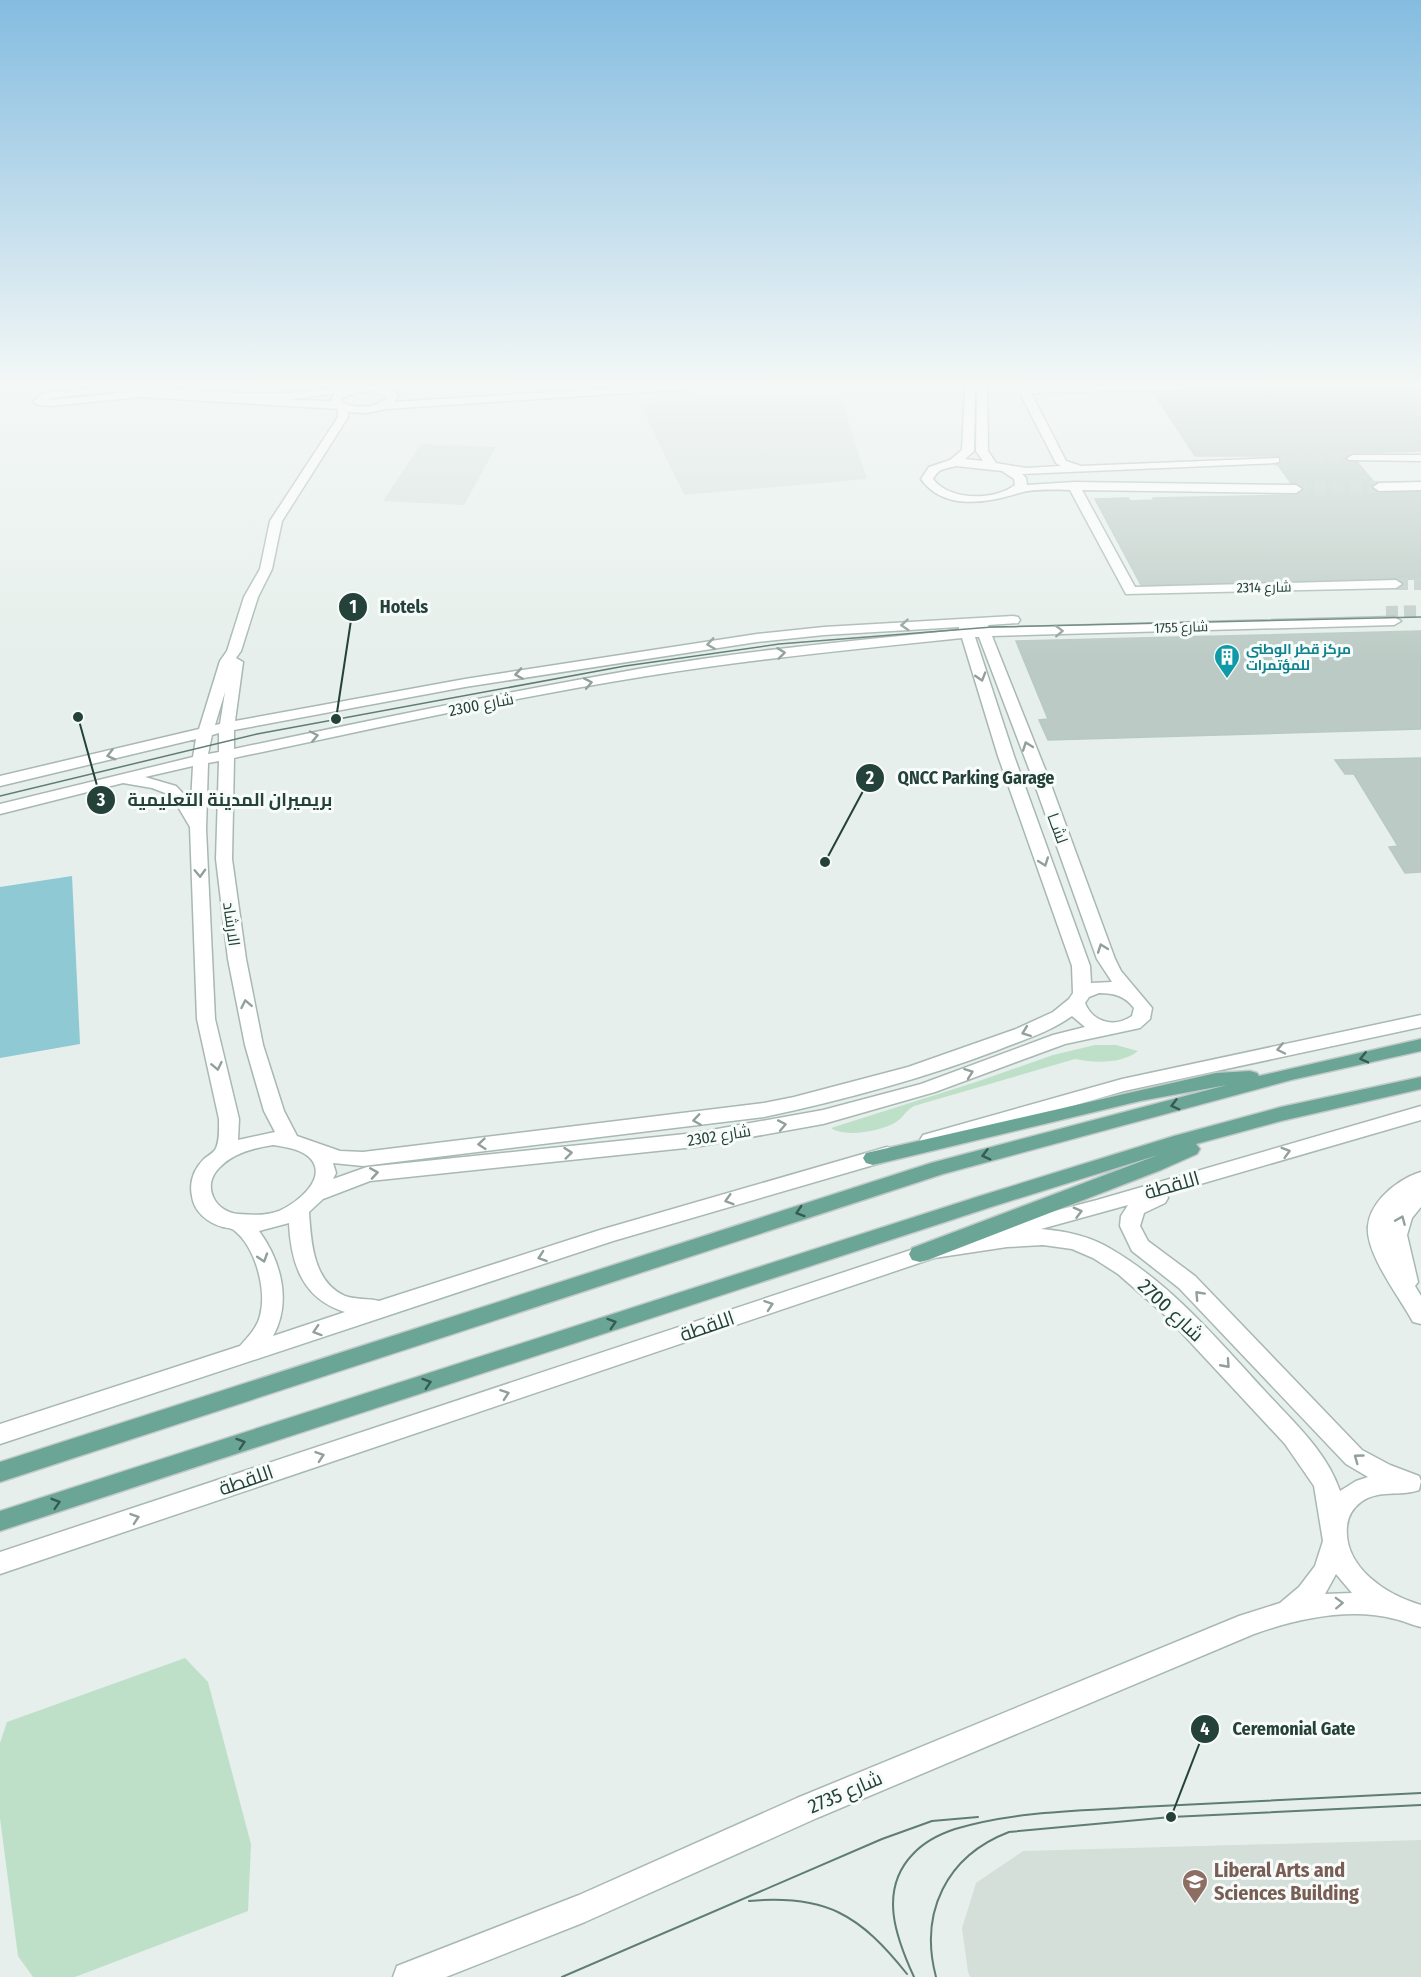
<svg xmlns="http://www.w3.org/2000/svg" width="1421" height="1977" viewBox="0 0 1421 1977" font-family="'Fira Sans Condensed',Cairo,sans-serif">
	<rect width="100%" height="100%" fill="#e6efeb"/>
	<g fill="#d4dfda">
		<path d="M 739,395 L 841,399 L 867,479 L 684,495 L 640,404 Z"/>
		<path d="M 421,444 L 496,447 L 464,505 L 383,501 Z"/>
		<path d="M 1421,1840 L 1421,1977 L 970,1977 L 968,1972 L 962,1928 L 976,1883 L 1023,1851 Z"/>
	</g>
	<g fill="#bfe0c8">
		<path d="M 1095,1045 L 1116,1045 L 1138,1051 C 1122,1064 1095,1063 1075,1059 L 914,1106 C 906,1110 903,1118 896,1122 C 882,1131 845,1138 831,1128 L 976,1082 L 1053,1055 Z"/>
		<path d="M 185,1658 L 208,1682 L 251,1844 L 248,1911 L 75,1977 L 33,1977 L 18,1956 L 0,1818 L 0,1743 L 7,1722 Z"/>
	</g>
	<path fill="#8ec9d4" d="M 72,876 L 80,1044 L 0,1058 L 0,887 Z"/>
	<g fill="#bbcac4" stroke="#b8c9c2" stroke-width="1.5">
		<path d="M 1421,386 L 1421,451 L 1348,453 L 1349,454 L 1345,458 L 1349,462 L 1357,462 L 1375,483 L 1371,488 L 1378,493 L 1421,492 L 1421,579 L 1141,585 L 1095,499 L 1128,498 L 1130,501 L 1154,500 L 1153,498 L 1296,495 L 1304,490 L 1297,483 L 1291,483 L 1278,465 L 1281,462 L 1279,456 L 1195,456 L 1153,392 L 1181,391 L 1186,389 Z"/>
		<path d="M 1421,631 L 1421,729 L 1048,740 L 1039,720 L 1048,719 L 1016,641 Z"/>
		<path d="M 1421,758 L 1421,872 L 1405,873 L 1389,847 L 1398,846 L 1354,774 L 1345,774 L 1335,760 Z"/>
	</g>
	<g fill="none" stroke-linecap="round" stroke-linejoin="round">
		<g stroke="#bfccc8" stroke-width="12" stroke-dasharray="12 6" stroke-linecap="butt">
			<path d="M 1275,460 L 1353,458"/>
			<path d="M 1296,489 L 1379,487"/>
			<path d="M 1396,584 L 1421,584"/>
			<path d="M 1386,612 L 1421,611"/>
		</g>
		<defs>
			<g id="minor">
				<path d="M 113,386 C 181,386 249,400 317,390 C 342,387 375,377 397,394 L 398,396 L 394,402 L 649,386 L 695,386 L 690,389 L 385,409 L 367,413 L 348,412 L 348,417 L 282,521 L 272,569 L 258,597 L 241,651 L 236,658 L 243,662 L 235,721 L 465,679 L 757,634 L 824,627 L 1013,616 L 1018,617 L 1020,620 L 1018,623 L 988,625 L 989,628 L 1394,617 L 1401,621 L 1394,625 L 992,636 L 1047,774 L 1115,959 L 1121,971 L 1152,1008 L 1150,1019 L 1140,1028 L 1065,1044 L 935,1092 L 823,1124 L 695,1147 L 370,1181 L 323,1199 L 309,1212 C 311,1242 313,1282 345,1296 C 356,1300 368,1298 379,1301 L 600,1230 L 887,1147 L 894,1149 L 897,1154 L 894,1159 L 613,1241 L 0,1444 L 0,1424 L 240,1346 C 248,1337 257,1328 260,1316 C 267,1291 256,1248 235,1231 C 232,1228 227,1228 223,1227 C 208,1223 194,1212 192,1196 C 189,1182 194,1169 204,1159 C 207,1156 212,1154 215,1150 C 220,1142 219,1128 219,1119 L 197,1019 L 190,827 L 177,805 L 165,793 L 152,788 L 123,783 L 0,814 L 0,804 L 193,757 L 196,739 L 0,786 L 0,776 L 199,729 L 220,661 L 227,651 L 244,597 L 260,569 L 270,521 L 338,417 L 338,409 L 141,397 L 51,406 L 38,405 L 33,402 L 44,393 ZM 139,391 L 51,400 L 47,399 L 94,393 ZM 374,391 L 387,397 C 377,409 356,409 341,402 L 342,398 L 358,392 ZM 335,393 L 331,401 L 287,400 ZM 959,627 L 959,630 C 854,641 748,650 644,668 C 507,692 370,720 234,749 L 234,730 L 465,687 L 757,642 L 824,635 ZM 975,637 L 979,637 L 1031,774 L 1097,959 L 1112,982 L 1091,983 L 1090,966 L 1014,756 ZM 962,638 L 998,756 L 1072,966 L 1073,993 L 1069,999 L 1053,1012 L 1016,1029 L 908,1067 L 794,1097 L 764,1103 L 363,1152 L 340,1151 L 297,1136 L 284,1111 L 263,1045 L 246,959 L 232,859 L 234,758 C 371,729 509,698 647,676 C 752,659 857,649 962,638 ZM 225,692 L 220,724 L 215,725 ZM 219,733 L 219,752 L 208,754 L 212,735 ZM 219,761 L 216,859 L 228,959 L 245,1045 L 264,1111 L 275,1132 L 238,1140 L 239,1119 L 215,1019 L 206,829 L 208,763 ZM 193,766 L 191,802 L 176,786 L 145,777 ZM 1099,993 C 1114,993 1125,996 1134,1008 L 1132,1016 C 1115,1028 1093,1023 1085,1003 L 1089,997 ZM 1072,1016 L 1085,1027 L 1053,1035 L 921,1084 L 823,1110 L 695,1133 L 367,1167 L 333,1179 L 336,1173 L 333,1163 L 363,1166 L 764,1117 C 843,1100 922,1079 998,1050 C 1023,1040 1050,1032 1072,1016 ZM 273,1145 C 286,1147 302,1149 311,1159 C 328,1180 295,1204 279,1211 C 266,1216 252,1215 238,1214 C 215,1212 201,1186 219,1168 C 233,1153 254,1148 273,1145 ZM 289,1223 C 291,1265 303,1299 345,1312 L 273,1336 C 292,1302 281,1261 259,1231 Z"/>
				<path d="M 965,386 L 975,386 L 974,451 L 965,459 L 983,461 L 976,451 L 977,386 L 987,386 L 988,451 L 996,463 L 1026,468 L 1061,466 L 1056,463 L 1021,395 L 1022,389 L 1036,386 L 1186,386 L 1181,389 L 1031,393 L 1066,461 L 1081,466 L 1279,458 L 1279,462 L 1275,463 L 1022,474 L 1026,478 L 1027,485 L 1074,482 L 1296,485 L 1302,489 L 1296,493 L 1082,490 L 1135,587 L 1396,580 L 1402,584 L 1396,588 L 1126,594 L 1070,490 C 1054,490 1035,488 1019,493 C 987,503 944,511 921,479 L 929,467 L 950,460 L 962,450 ZM 956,466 L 1002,471 L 1014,479 L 1015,485 C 994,501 950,501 933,479 C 939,468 945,469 956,466 Z"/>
				<path d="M 1353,455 L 1421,455 L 1421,461 L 1349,460 L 1347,458 Z"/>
				<path d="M 1421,482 L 1421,490 L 1379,491 L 1373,487 L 1379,483 Z"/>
				<path d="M 1421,1015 L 1421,1027 L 1124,1091 L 930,1147 L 923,1145 L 920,1140 L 923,1135 L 1122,1079 Z"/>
				<path d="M 1421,1106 L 1421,1120 L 1166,1194 L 1168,1198 L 1165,1203 L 1144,1213 L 1140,1226 L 1148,1241 L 1195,1276 L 1362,1450 L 1390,1465 L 1419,1476 L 1421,1481 L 1419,1490 C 1400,1497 1379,1489 1361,1502 C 1353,1508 1348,1516 1347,1526 C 1343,1567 1386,1595 1421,1605 L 1421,1627 C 1412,1625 1404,1621 1395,1619 C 1350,1607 1296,1619 1254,1634 L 817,1818 L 585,1922 L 446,1977 L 393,1977 L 397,1966 L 579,1895 L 797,1798 L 1239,1616 L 1280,1603 L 1299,1587 L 1315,1566 L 1323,1541 L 1314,1486 L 1285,1444 L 1166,1316 L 1118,1274 L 1093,1258 L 1072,1249 L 1043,1245 L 1007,1247 L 934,1258 L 0,1574 L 0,1552 L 926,1245 L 963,1239 L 966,1235 L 973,1232 L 1097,1200 ZM 1128,1205 L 1121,1216 L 1120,1226 L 1132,1251 L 1179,1288 L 1346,1464 L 1368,1477 L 1356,1481 L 1340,1491 C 1326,1450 1292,1421 1264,1390 C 1217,1339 1171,1284 1111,1249 C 1090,1236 1066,1231 1041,1229 ZM 1336,1574 L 1352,1593 L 1325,1594 Z"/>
				<path d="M 1421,1172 L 1421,1207 L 1412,1218 L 1407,1235 L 1418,1282 L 1415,1286 L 1421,1296 L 1421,1324 L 1413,1322 C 1400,1298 1365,1253 1368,1226 C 1369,1214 1375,1205 1382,1197 C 1392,1186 1407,1176 1421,1172 Z"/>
			</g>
			<g id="major">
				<path d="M 1421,1039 L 1421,1051 L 1291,1080 L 943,1174 L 0,1482 L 0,1462 L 931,1163 L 1227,1085 L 1140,1101 L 873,1165 L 866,1163 L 863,1158 L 866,1153 L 1216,1073 L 1250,1071 L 1257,1073 L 1259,1076 Z"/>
				<path d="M 1421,1077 L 1421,1089 L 1281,1121 L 1196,1144 L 1200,1149 L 1197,1154 L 1161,1170 L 928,1260 L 920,1262 L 912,1260 L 909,1254 L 912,1248 L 1158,1155 L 994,1206 L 0,1531 L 0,1511 L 980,1196 L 1174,1136 L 1281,1107 Z"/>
			</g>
		</defs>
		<use href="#minor" stroke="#a8b8b2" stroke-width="3"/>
		<use href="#major" stroke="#c2cac8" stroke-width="3"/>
		<use href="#minor" fill="#fff" fill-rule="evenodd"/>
		<use href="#major" fill="#6aa596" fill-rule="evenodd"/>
		<path stroke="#5f7d75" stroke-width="1.5" d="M 0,796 L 257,734 L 625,666 L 779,644 L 992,627 L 1421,617"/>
		<g stroke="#5f7d75" stroke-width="2">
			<path d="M 749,1901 C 826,1894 860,1915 907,1974"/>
			<path d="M 562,1977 L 882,1839 L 932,1821 L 978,1817"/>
			<path d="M 914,1977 C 896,1938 878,1890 913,1854 C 924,1842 940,1834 955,1829 C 1015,1811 1079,1811 1140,1807 C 1233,1802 1327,1798 1421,1793"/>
			<path d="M 936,1977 C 919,1913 946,1856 1009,1832 L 1171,1817 L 1421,1805"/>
		</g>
	</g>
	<defs><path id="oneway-chevron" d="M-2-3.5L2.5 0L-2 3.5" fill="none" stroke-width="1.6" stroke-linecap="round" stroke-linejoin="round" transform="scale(1.5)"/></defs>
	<g stroke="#92a09c">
		<use href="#oneway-chevron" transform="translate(905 625) rotate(176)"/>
		<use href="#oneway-chevron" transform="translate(1059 631) rotate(-2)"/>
		<use href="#oneway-chevron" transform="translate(711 644) rotate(172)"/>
		<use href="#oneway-chevron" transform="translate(781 653) rotate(-7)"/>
		<use href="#oneway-chevron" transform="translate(519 674) rotate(171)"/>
		<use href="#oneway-chevron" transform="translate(981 677) rotate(73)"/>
		<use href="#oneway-chevron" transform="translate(588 683) rotate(-11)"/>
		<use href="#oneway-chevron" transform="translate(314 736) rotate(-12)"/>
		<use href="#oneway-chevron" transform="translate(1027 746) rotate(-110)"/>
		<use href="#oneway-chevron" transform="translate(111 755) rotate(166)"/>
		<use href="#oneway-chevron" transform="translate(1044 862) rotate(70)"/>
		<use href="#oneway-chevron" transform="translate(200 873) rotate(88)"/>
		<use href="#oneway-chevron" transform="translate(1102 948) rotate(-110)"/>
		<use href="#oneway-chevron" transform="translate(246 1004) rotate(-101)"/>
		<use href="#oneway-chevron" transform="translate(1026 1032) rotate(159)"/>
		<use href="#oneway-chevron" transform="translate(1281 1049) rotate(168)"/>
		<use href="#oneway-chevron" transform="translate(217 1066) rotate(78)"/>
		<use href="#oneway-chevron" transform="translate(969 1073) rotate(-20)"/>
		<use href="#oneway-chevron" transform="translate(697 1120) rotate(172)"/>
		<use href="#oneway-chevron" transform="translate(782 1125) rotate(-11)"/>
		<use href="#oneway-chevron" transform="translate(482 1144) rotate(175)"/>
		<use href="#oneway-chevron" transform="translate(1286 1152) rotate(-16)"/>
		<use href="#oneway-chevron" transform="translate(568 1153) rotate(-6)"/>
		<use href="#oneway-chevron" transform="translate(374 1173) rotate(-9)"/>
		<use href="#oneway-chevron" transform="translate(729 1200) rotate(164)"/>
		<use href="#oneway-chevron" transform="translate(1078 1212) rotate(-15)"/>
		<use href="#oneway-chevron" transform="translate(1401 1220) rotate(-67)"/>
		<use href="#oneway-chevron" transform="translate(542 1257) rotate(161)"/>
		<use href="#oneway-chevron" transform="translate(263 1258) rotate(72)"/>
		<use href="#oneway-chevron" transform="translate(1199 1295) rotate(-133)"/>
		<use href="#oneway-chevron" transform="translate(769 1305) rotate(-19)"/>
		<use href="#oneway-chevron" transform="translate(317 1331) rotate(162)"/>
		<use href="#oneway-chevron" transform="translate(1226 1364) rotate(48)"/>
		<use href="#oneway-chevron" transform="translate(505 1394) rotate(-19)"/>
		<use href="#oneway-chevron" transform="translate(320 1456) rotate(-19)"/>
		<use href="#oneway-chevron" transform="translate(1358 1458) rotate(-144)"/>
		<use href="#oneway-chevron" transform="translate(135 1518) rotate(-19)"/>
		<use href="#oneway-chevron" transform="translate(1339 1603) rotate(-2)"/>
	</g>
	<g stroke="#365b51">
		<use href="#oneway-chevron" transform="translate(1364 1058) rotate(167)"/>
		<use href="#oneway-chevron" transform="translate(1175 1105) rotate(165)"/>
		<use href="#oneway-chevron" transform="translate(986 1155) rotate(165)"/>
		<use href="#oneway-chevron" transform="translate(800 1212) rotate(162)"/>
		<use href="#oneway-chevron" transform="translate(612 1323) rotate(-18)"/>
		<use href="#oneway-chevron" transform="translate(427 1383) rotate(-18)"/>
		<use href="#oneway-chevron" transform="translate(241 1443) rotate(-18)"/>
		<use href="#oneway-chevron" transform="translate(56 1503) rotate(-17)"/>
	</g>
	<linearGradient id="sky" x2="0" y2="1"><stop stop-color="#84bce0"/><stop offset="0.58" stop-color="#f4f8f6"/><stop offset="1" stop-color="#f4f8f6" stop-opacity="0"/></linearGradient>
	<rect width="1421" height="662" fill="url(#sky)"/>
	<defs>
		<symbol id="building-pin" viewBox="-11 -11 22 30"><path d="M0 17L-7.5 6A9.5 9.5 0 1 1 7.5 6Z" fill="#0f9aa8" stroke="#f7fbf9"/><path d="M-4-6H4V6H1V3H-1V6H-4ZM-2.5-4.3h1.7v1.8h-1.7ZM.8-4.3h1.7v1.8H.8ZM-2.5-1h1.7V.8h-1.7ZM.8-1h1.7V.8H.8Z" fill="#fff"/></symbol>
		<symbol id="university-pin" viewBox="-11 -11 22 30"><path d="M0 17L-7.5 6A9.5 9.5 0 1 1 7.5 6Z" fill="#8d6e63" stroke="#f7fbf9"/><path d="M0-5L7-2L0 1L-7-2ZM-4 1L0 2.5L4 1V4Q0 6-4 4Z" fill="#fff"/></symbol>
	</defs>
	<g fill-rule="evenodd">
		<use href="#building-pin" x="1212" y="642" width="30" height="40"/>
		<use href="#university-pin" x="1180" y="1867" width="30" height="40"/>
	</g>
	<g text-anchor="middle" stroke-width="6" stroke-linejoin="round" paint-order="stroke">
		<g font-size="14" fill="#24423a" stroke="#f7fbf9">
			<text transform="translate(1264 587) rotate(-1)" y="5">شارع 2314</text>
			<text transform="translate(1181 627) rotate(-2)" y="5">شارع 1755</text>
		</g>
		<g font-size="14" font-weight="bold" fill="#0d838f" stroke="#f7fbf9" text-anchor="start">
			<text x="1246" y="654">مركز قطر الوطني<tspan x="1246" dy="16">للمؤتمرات</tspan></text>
		</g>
		<g font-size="16" fill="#24423a" stroke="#f7fbf9">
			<text transform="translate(481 704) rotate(-11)" y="6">شارع 2300</text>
			<text transform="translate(1058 828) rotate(70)" y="6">لشــا</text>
			<text transform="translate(232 924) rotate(82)" y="6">الارشاد</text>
			<text transform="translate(719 1135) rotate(-9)" y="6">شارع 2302</text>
		</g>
		<g font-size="20" fill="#24423a" stroke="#f7fbf9">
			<text transform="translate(1172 1185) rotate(-16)" y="7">اللقطة</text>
			<text transform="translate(1171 1310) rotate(43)" y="7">شارع 2700</text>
			<text transform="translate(707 1326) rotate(-19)" y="7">اللقطة</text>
			<text transform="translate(246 1480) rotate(-19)" y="7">اللقطة</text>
			<text transform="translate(845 1792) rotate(-23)" y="7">شارع 2735</text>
		</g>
		<g font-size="20" font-weight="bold" fill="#785e54" stroke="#f7fbf9" text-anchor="start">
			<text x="1214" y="1877">Liberal Arts and<tspan x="1214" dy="23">Sciences Building</tspan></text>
		</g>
	</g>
	<path fill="none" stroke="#24423a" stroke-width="2" d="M336 719L353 607M825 862L870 778M78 717L101 800M1171 1817L1205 1729"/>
	<g fill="#24423a" stroke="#f7fbf9" stroke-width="2">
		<circle cx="336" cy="719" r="6"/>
		<circle cx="825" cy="862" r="6"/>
		<circle cx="78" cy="717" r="6"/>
		<circle cx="1171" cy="1817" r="6"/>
		<circle cx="353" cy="607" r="15"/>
		<circle cx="870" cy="778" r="15"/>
		<circle cx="101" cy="800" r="15"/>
		<circle cx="1205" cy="1729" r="15"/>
	</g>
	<g font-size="18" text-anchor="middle" font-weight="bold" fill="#fff">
		<text x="353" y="613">1</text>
		<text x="870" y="784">2</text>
		<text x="101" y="806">3</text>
		<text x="1205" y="1735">4</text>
	</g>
	<g font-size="18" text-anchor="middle" font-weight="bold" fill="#24423a" stroke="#f7fbf9" stroke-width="6" stroke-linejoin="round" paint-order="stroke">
		<text x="404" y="613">Hotels</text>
		<text x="976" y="784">QNCC Parking Garage</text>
		<text x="230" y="806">بريميران المدينة التعليمية</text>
		<text x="1294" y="1735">Ceremonial Gate</text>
	</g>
</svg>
